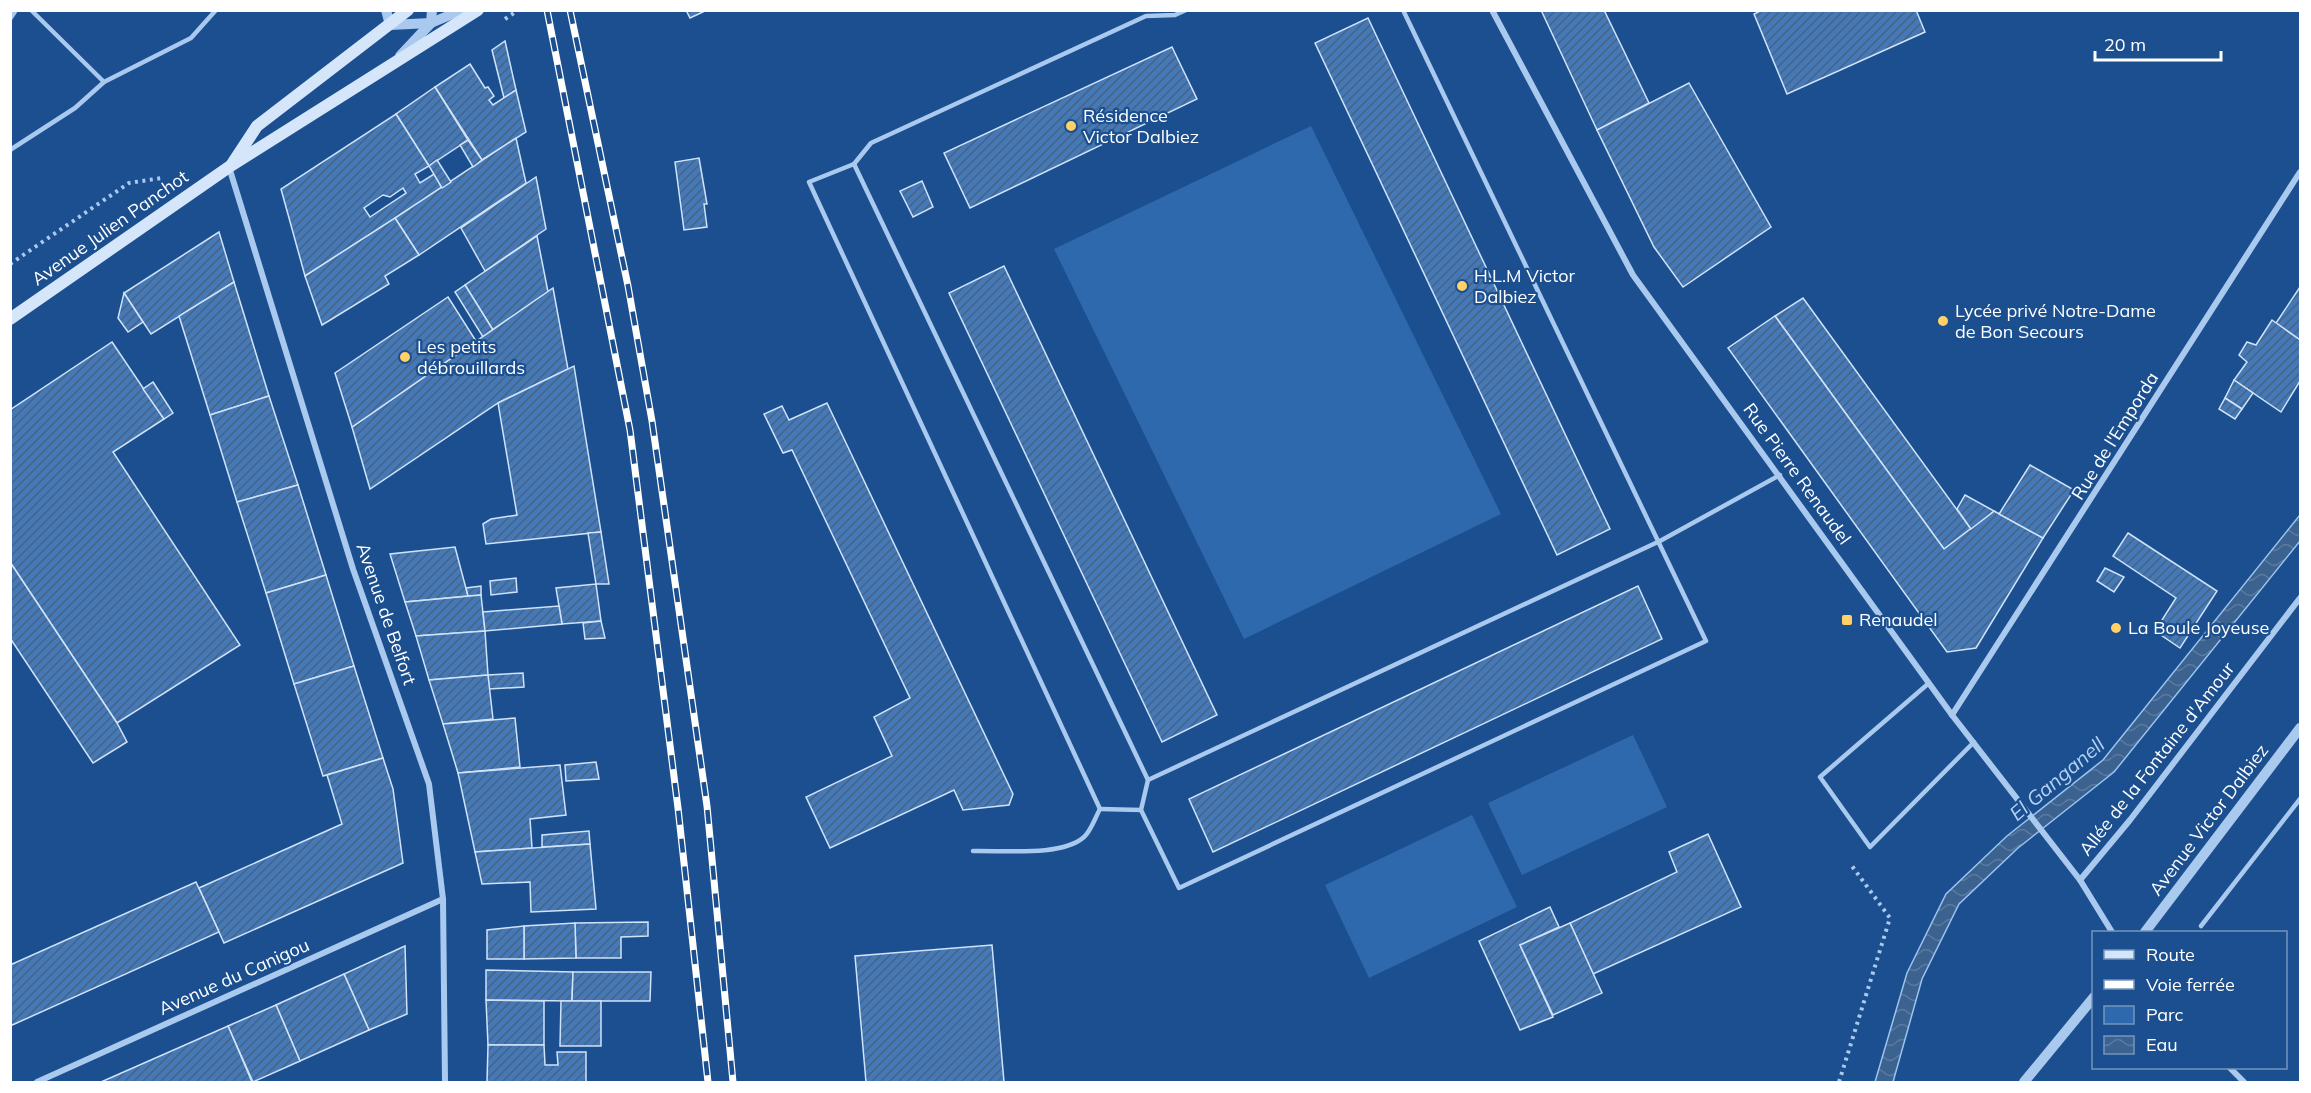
<svg xmlns="http://www.w3.org/2000/svg" width="2311" height="1093" viewBox="0 0 2311 1093" font-family="Mulish,sans-serif">
	<defs>
		<pattern id="water-waves" width="16" height="10" patternUnits="userSpaceOnUse" patternTransform="scale(1.5)"><rect width="16" height="10" fill="#3c6290"/><path d="M0 5q4-4 8 0t8 0" fill="none" stroke="#597aa1"/></pattern>
		<pattern id="building-hatch" width="6" height="6" patternUnits="userSpaceOnUse" patternTransform="scale(1.5)"><rect width="6" height="6" fill="#4478b7"/><path d="M-1 1l2-2M0 6l6-6M5 7l2-2" fill="none" stroke="#486282"/></pattern>
	</defs>
	<rect width="100%" height="100%" fill="#1b4f8f"/>
	<g fill="#2e69ad">
		<path d="M 1311,126 L 1501,514 L 1244,639 L 1054,249 Z"/>
		<path d="M 1633,735 L 1667,807 L 1522,875 L 1488,803 Z"/>
		<path d="M 1472,815 L 1517,907 L 1369,978 L 1325,885 Z"/>
	</g>
	<path fill="url(#water-waves)" stroke="#9cc4f0" stroke-width="1.5" d="M 2300,515 L 2300,541 L 2114,772 L 2018,848 L 1959,904 L 1922,979 L 1893,1082 L 1875,1082 L 1907,973 L 1946,894 L 2007,836 L 2103,760 Z"/>
	<g fill="url(#building-hatch)" stroke="#cfe3fa" stroke-width="1.5" fill-rule="evenodd">
		<path d="M 686,10 L 707,10 L 690,18 Z"/>
		<path d="M 1541,10 L 1604,10 L 1649,103 L 1597,130 Z"/>
		<path d="M 1762,10 L 1916,10 L 1925,32 L 1787,94 L 1754,14 Z"/>
		<path d="M 1368,18 L 1610,529 L 1557,555 L 1315,43 Z"/>
		<path d="M 505,41 L 516,90 L 504,98 L 492,50 Z"/>
		<path d="M 1172,47 L 1197,99 L 970,208 L 944,153 Z"/>
		<path d="M 470,64 L 485,88 L 488,87 L 494,96 L 489,100 L 493,105 L 516,90 L 526,132 L 482,160 L 435,87 Z"/>
		<path d="M 1689,83 L 1771,227 L 1683,287 L 1654,247 L 1597,130 Z"/>
		<path d="M 435,87 L 468,140 L 429,166 L 396,114 Z"/>
		<path d="M 396,114 L 429,166 L 415,174 L 420,183 L 434,174 L 442,188 L 305,276 L 281,189 ZM 403,188 L 406,193 L 370,217 L 364,208 L 383,195 L 390,197 Z"/>
		<path d="M 516,138 L 526,183 L 419,255 L 395,218 Z"/>
		<path d="M 468,140 L 482,160 L 473,167 L 460,145 Z"/>
		<path d="M 699,158 L 707,204 L 704,204 L 707,227 L 684,230 L 675,162 Z"/>
		<path d="M 437,160 L 451,182 L 442,188 L 429,166 Z"/>
		<path d="M 536,177 L 546,229 L 485,271 L 461,228 Z"/>
		<path d="M 922,181 L 933,207 L 913,217 L 900,191 Z"/>
		<path d="M 395,218 L 419,255 L 385,276 L 389,284 L 322,325 L 305,276 Z"/>
		<path d="M 219,232 L 234,282 L 151,334 L 124,293 Z"/>
		<path d="M 537,236 L 548,292 L 493,330 L 465,285 Z"/>
		<path d="M 1004,266 L 1217,715 L 1162,742 L 949,293 Z"/>
		<path d="M 234,282 L 269,396 L 210,415 L 179,316 Z"/>
		<path d="M 465,285 L 493,330 L 483,337 L 455,292 Z"/>
		<path d="M 2300,287 L 2300,340 L 2276,323 Z"/>
		<path d="M 553,288 L 568,369 L 498,403 L 370,489 L 352,427 Z"/>
		<path d="M 124,293 L 143,322 L 128,332 L 118,318 Z"/>
		<path d="M 448,297 L 476,341 L 352,427 L 335,373 Z"/>
		<path d="M 1803,298 L 1971,529 L 1944,549 L 1775,316 Z"/>
		<path d="M 1775,316 L 1944,549 L 1994,511 L 2043,538 L 1976,648 L 1947,652 L 1728,348 Z"/>
		<path d="M 2272,320 L 2300,340 L 2300,381 L 2281,412 L 2234,380 L 2247,362 L 2239,355 L 2247,342 L 2256,345 Z"/>
		<path d="M 112,342 L 164,419 L 113,452 L 240,645 L 117,723 L 10,562 L 10,410 Z"/>
		<path d="M 574,366 L 601,532 L 486,544 L 483,524 L 491,519 L 517,515 L 498,403 Z"/>
		<path d="M 2234,380 L 2253,393 L 2242,409 L 2225,398 Z"/>
		<path d="M 153,382 L 173,413 L 164,419 L 143,389 Z"/>
		<path d="M 269,396 L 298,485 L 237,502 L 210,415 Z"/>
		<path d="M 2225,398 L 2242,409 L 2235,419 L 2219,409 Z"/>
		<path d="M 827,403 L 1013,794 L 1009,805 L 963,810 L 954,790 L 830,848 L 806,797 L 892,756 L 874,717 L 910,698 L 792,450 L 783,453 L 764,414 L 782,406 L 789,420 Z"/>
		<path d="M 2030,465 L 2074,490 L 2043,538 L 1999,514 Z"/>
		<path d="M 298,485 L 326,575 L 266,593 L 237,502 Z"/>
		<path d="M 1965,495 L 1994,511 L 1971,529 L 1957,509 Z"/>
		<path d="M 601,532 L 609,584 L 596,584 L 588,533 Z"/>
		<path d="M 2128,533 L 2217,591 L 2180,648 L 2155,631 L 2176,598 L 2113,556 Z"/>
		<path d="M 455,547 L 468,596 L 405,602 L 390,554 Z"/>
		<path d="M 10,562 L 117,723 L 127,742 L 93,763 L 10,638 Z"/>
		<path d="M 2105,568 L 2124,577 L 2114,592 L 2097,581 Z"/>
		<path d="M 326,575 L 354,666 L 294,684 L 266,593 Z"/>
		<path d="M 516,578 L 517,592 L 491,595 L 490,581 Z"/>
		<path d="M 596,584 L 601,621 L 562,624 L 556,588 Z"/>
		<path d="M 481,586 L 481,595 L 468,596 L 466,588 Z"/>
		<path d="M 1638,586 L 1662,639 L 1213,852 L 1189,799 Z"/>
		<path d="M 481,595 L 485,631 L 416,636 L 405,602 Z"/>
		<path d="M 559,606 L 562,624 L 485,631 L 483,612 Z"/>
		<path d="M 601,621 L 605,638 L 585,639 L 583,623 Z"/>
		<path d="M 485,631 L 488,675 L 429,680 L 416,636 Z"/>
		<path d="M 354,666 L 383,758 L 323,776 L 294,684 Z"/>
		<path d="M 523,673 L 524,687 L 489,689 L 488,675 Z"/>
		<path d="M 488,675 L 493,719 L 443,724 L 429,680 Z"/>
		<path d="M 515,718 L 520,767 L 458,773 L 443,724 Z"/>
		<path d="M 383,758 L 393,789 L 403,863 L 224,943 L 199,888 L 342,824 L 327,775 Z"/>
		<path d="M 596,762 L 599,779 L 566,781 L 565,765 Z"/>
		<path d="M 560,765 L 566,815 L 530,819 L 532,848 L 475,852 L 458,773 Z"/>
		<path d="M 589,831 L 590,844 L 542,847 L 542,835 Z"/>
		<path d="M 1708,834 L 1741,907 L 1593,974 L 1570,923 L 1677,872 L 1669,852 Z"/>
		<path d="M 590,844 L 596,909 L 531,912 L 530,882 L 482,884 L 475,852 Z"/>
		<path d="M 196,882 L 219,932 L 10,1026 L 10,965 Z"/>
		<path d="M 1550,907 L 1559,927 L 1520,945 L 1553,1017 L 1520,1030 L 1479,941 Z"/>
		<path d="M 648,922 L 648,936 L 621,937 L 621,958 L 576,958 L 575,923 Z"/>
		<path d="M 575,923 L 576,958 L 524,959 L 524,926 Z"/>
		<path d="M 1570,923 L 1602,993 L 1553,1015 L 1520,945 Z"/>
		<path d="M 524,926 L 524,959 L 487,959 L 487,930 Z"/>
		<path d="M 992,945 L 1004,1082 L 866,1082 L 855,956 Z"/>
		<path d="M 405,946 L 407,1014 L 369,1030 L 344,974 Z"/>
		<path d="M 486,970 L 573,972 L 572,1001 L 486,1000 Z"/>
		<path d="M 573,972 L 651,972 L 650,1001 L 572,1001 Z"/>
		<path d="M 344,974 L 369,1030 L 300,1061 L 276,1005 Z"/>
		<path d="M 486,1000 L 544,1001 L 544,1045 L 488,1045 Z"/>
		<path d="M 561,1001 L 601,1001 L 601,1046 L 560,1046 Z"/>
		<path d="M 276,1005 L 300,1061 L 253,1082 L 228,1026 Z"/>
		<path d="M 228,1026 L 252,1082 L 101,1082 Z"/>
		<path d="M 488,1045 L 544,1045 L 545,1065 L 558,1065 L 557,1052 L 586,1052 L 586,1082 L 487,1082 Z"/>
	</g>
	<g fill="none" stroke-linecap="round" stroke-linejoin="round">
		<g stroke="#a9c9ee" stroke-width="4" stroke-dasharray="3 4.5" stroke-linecap="butt">
			<path d="M 505,19 L 518,10"/>
			<path d="M 10,264 L 129,183 L 162,178"/>
			<path d="M 1839,1082 L 1890,918 L 1852,866"/>
		</g>
		<g stroke="#a9c9ee" stroke-width="4.5">
			<path d="M 31,10 L 104,82"/>
			<path d="M 10,19 L 16,10"/>
			<path d="M 10,150 L 75,108 L 104,82 L 191,38 L 216,10"/>
			<path d="M 854,164 L 1148,780 L 1141,810 L 1179,888 L 1706,641 L 1403,10"/>
			<path d="M 1929,683 L 1820,777 L 1870,847 L 1974,742"/>
			<path d="M 1148,780 L 1660,541 L 1780,475"/>
			<path d="M 1100,809 L 809,182 L 854,164 L 871,143 L 1146,16 L 1175,15 L 1186,10"/>
			<path d="M 1100,809 L 1141,810"/>
			<path d="M 973,851 C 1002,850 1062,857 1084,837 C 1091,831 1095,818 1100,809"/>
			<path d="M 2201,926 L 2300,799"/>
		</g>
		<g stroke="#a9c9ee" stroke-width="6">
			<path d="M 1492,10 L 1633,275 L 1952,715 L 2080,880 L 2112,932"/>
			<path d="M 229,167 L 353,569 L 429,784 L 443,899 L 445,1082"/>
			<path d="M 1952,715 L 2300,172"/>
			<path d="M 2080,880 L 2130,820 L 2300,598"/>
			<path d="M 2230,1068 L 2244,1082"/>
			<path d="M 37,1082 L 443,899"/>
		</g>
		<g stroke="#a9c9ee" stroke-width="10">
			<path d="M 386,10 L 390,25 L 431,23 L 462,10"/>
			<path d="M 400,56 L 431,23 L 432,10"/>
			<path d="M 2145,932 L 2300,728"/>
			<path d="M 2024,1082 L 2094,997"/>
		</g>
		<g stroke="#d6e6fa" stroke-width="12">
			<path d="M 232,164 L 257,126 L 408,10"/>
			<path d="M 10,319 L 229,167 L 478,10"/>
		</g>
		<defs>
			<g id="rail">
				<path d="M 547,10 L 630,430 L 678,808 L 708,1082"/>
				<path d="M 570,10 L 628,286 L 652,421 L 707,806 L 733,1082"/>
			</g>
		</defs>
		<use href="#rail" stroke="#fff" stroke-width="7"/>
		<use href="#rail" stroke="#1b4f8f" stroke-width="4.5" stroke-dasharray="14" stroke-linecap="butt"/>
	</g>
	<g fill="#ffd166" stroke="#1b4f8f" stroke-width="2">
		<circle cx="1071" cy="126" r="6"/>
		<circle cx="1462" cy="286" r="6"/>
		<circle cx="1943" cy="321" r="6"/>
		<circle cx="405" cy="357" r="6"/>
		<rect x="1841" y="614" width="12" height="12" rx="3"/>
		<circle cx="2116" cy="628" r="6"/>
	</g>
	<g text-anchor="middle" stroke-width="4.5" stroke-linejoin="round" paint-order="stroke">
		<g font-size="18" fill="#fff" stroke="#1b4f8f" text-anchor="start">
			<text x="1083" y="122">Résidence<tspan x="1083" dy="21">Victor Dalbiez</tspan></text>
			<text x="1474" y="282">H.L.M Victor<tspan x="1474" dy="21">Dalbiez</tspan></text>
			<text x="1955" y="317">Lycée privé Notre-Dame<tspan x="1955" dy="21">de Bon Secours</tspan></text>
			<text x="417" y="353">Les petits<tspan x="417" dy="21">débrouillards</tspan></text>
			<text x="1859" y="626">Renaudel</text>
			<text x="2128" y="634">La Boule Joyeuse</text>
		</g>
		<g font-size="18" fill="#fff" stroke="#1b4f8f">
			<text transform="translate(110 228) rotate(-35)" y="6">Avenue Julien Panchot</text>
			<text transform="translate(2115 436) rotate(-58)" y="6">Rue de l'Emporda</text>
			<text transform="translate(1797 474) rotate(54)" y="6">Rue Pierre Renaudel</text>
			<text transform="translate(386 614) rotate(71)" y="6">Avenue de Belfort</text>
			<text transform="translate(2157 759) rotate(-52)" y="6">Allée de la Fontaine d'Amour</text>
			<text transform="translate(2209 820) rotate(-53)" y="6">Avenue Victor Dalbiez</text>
			<text transform="translate(234 977) rotate(-24)" y="6">Avenue du Canigou</text>
		</g>
		<g font-size="20" font-style="italic" fill="#b5d3f5" stroke="#1b4f8f">
			<text transform="translate(2057 779) rotate(-40)" y="7">El Ganganell</text>
		</g>
	</g>
	<rect width="2311" height="1093" fill="none" stroke="#ffffff" stroke-width="24"/>
	<rect x="2092" y="931" width="195" height="138" fill="#1b4f8f" stroke="#7695bc" stroke-width="1.5"/>
	<rect x="2104" y="950" width="30" height="9" fill="#d6e6fa" stroke="#7695bc" stroke-width="1.5"/>
	<text x="2146" y="961" font-size="18" fill="#ffffff">Route</text>
	<rect x="2104" y="980" width="30" height="9" fill="#ffffff" stroke="#7695bc" stroke-width="1.5"/>
	<text x="2146" y="991" font-size="18" fill="#ffffff">Voie ferrée</text>
	<rect x="2104" y="1006" width="30" height="18" fill="#2e69ad" stroke="#7695bc" stroke-width="1.5"/>
	<text x="2146" y="1021" font-size="18" fill="#ffffff">Parc</text>
	<rect x="2104" y="1036" width="30" height="18" fill="url(#water-waves)" stroke="#7695bc" stroke-width="1.5"/>
	<text x="2146" y="1051" font-size="18" fill="#ffffff">Eau</text>
	<path d="M2095 51v9h126v-9" fill="none" stroke="#ffffff" stroke-width="3"/>
	<text x="2104" y="51" font-size="18" fill="#ffffff" stroke="#1b4f8f" stroke-width="4.5" paint-order="stroke">20 m</text>
</svg>
